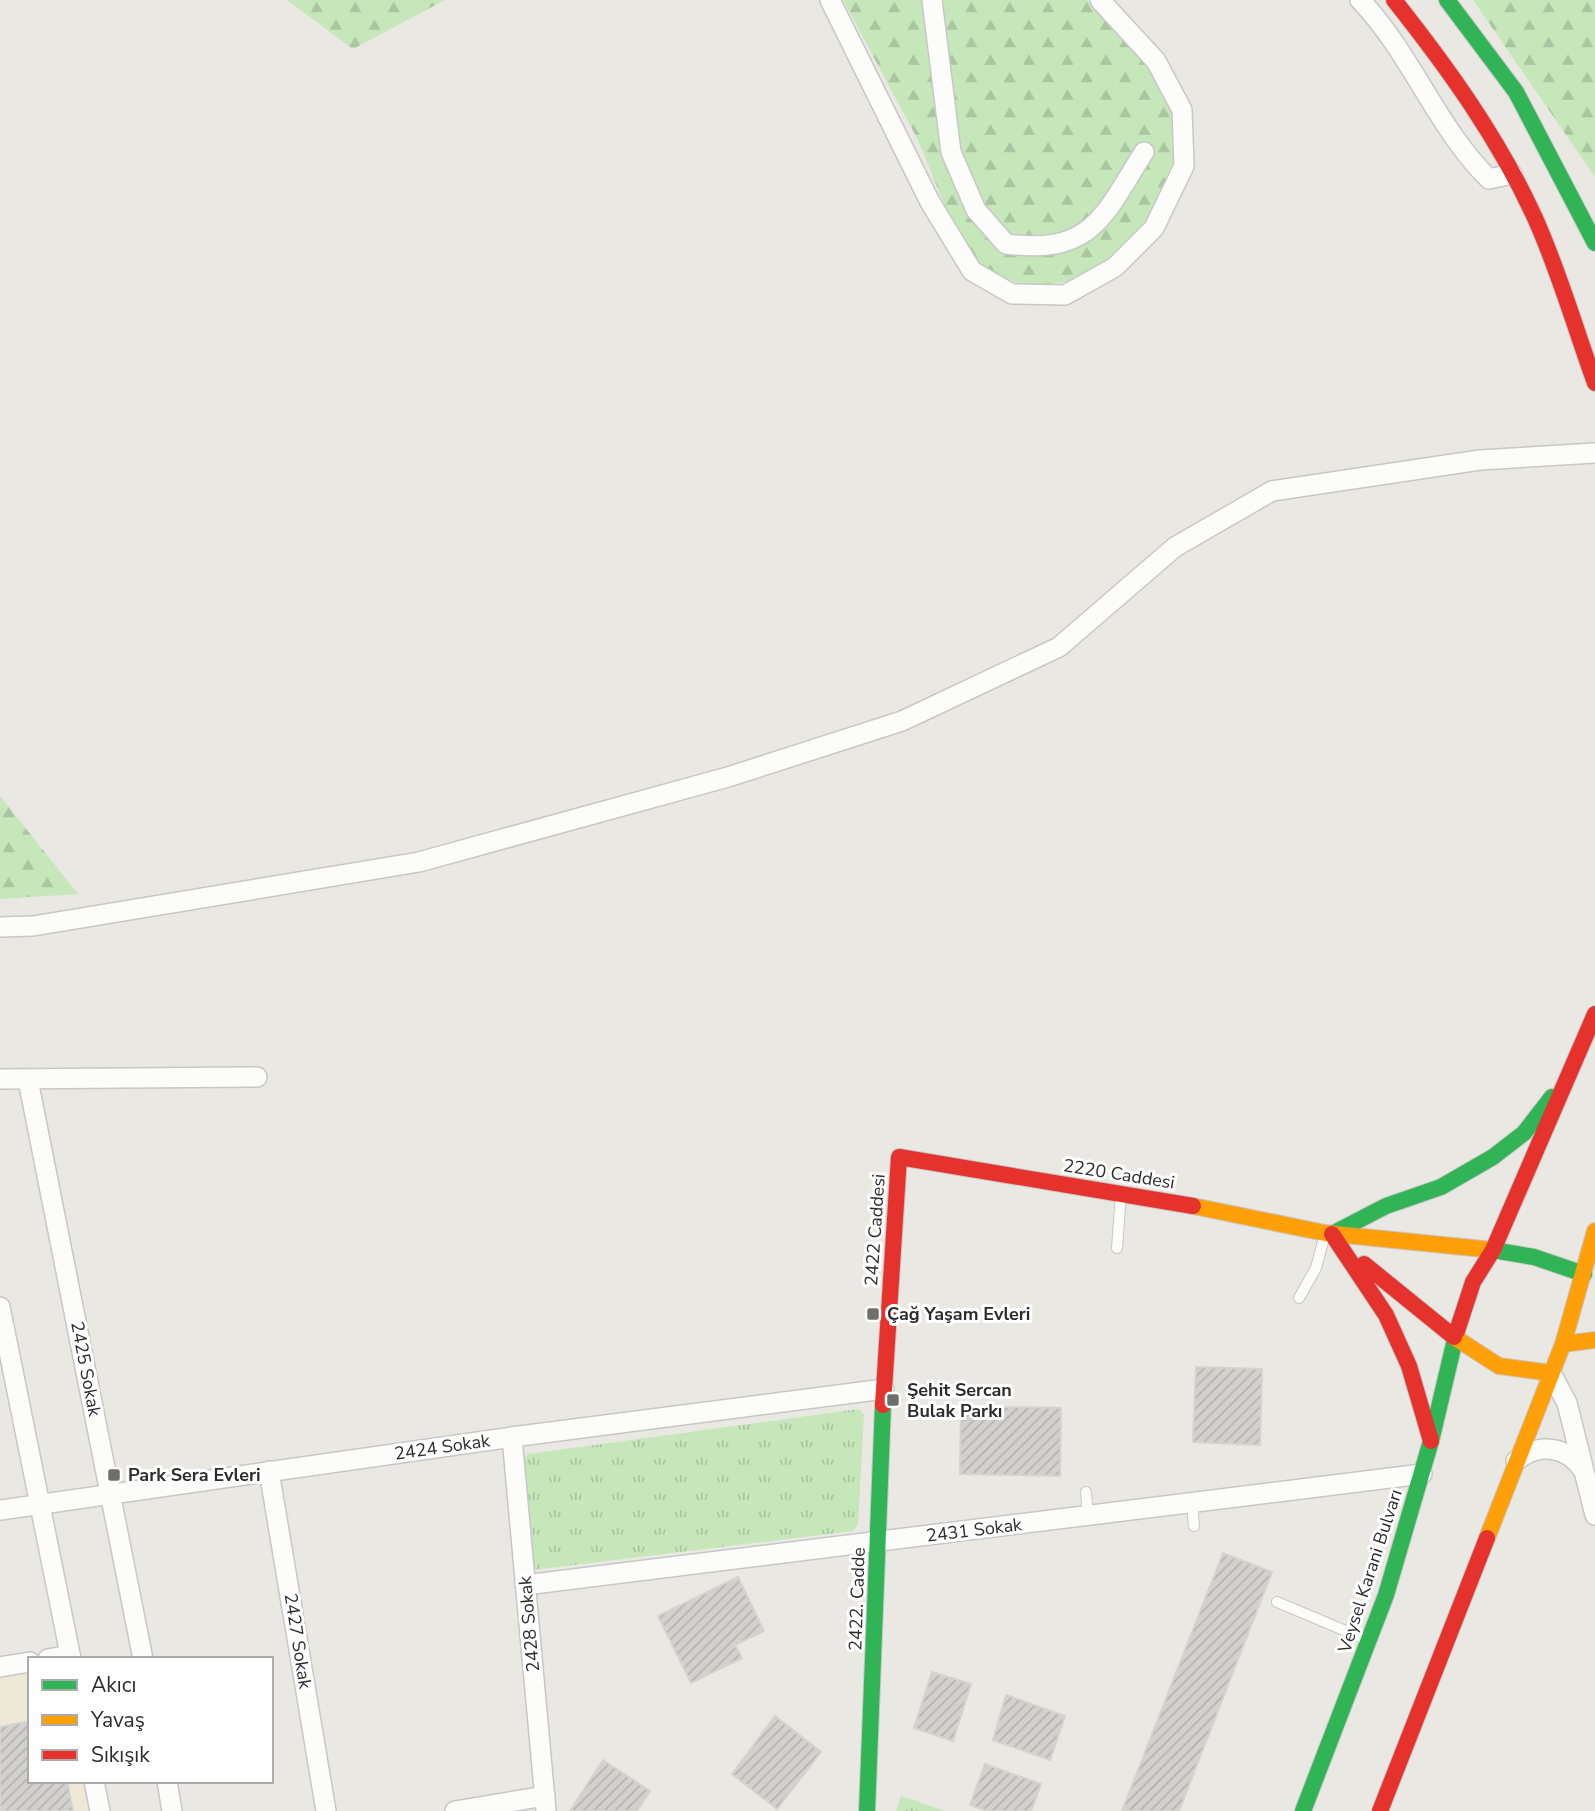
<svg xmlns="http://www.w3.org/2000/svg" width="1595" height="1811" viewBox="0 0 1595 1811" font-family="'Nunito Sans',sans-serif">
	<defs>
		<pattern id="grass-tufts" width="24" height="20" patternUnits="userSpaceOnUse" patternTransform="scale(1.75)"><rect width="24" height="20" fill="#c5e7ba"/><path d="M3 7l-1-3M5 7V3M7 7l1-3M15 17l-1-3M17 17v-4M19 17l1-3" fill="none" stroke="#a9c6a0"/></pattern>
		<pattern id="forest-firs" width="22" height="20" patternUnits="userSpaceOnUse" patternTransform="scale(1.75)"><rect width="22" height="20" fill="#c5e7ba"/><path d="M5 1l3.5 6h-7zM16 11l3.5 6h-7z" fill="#a9c6a0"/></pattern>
		<pattern id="building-hatch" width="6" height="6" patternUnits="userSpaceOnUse" patternTransform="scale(1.75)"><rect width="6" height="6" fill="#d3d1cd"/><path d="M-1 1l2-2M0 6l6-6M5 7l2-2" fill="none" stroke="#b5b4b0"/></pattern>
	</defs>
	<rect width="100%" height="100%" fill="#eae8e2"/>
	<path fill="#ede9d6" d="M 30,1670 L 30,1781 L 83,1781 L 89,1811 L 0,1811 L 0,1675 Z"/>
	<g fill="url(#grass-tufts)">
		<path d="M 859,1409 L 864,1415 L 858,1524 L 853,1531 L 533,1570 L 523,1459 L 528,1454 Z"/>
		<path d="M 901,1796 L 945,1811 L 896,1811 Z"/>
	</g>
	<g fill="url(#forest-firs)">
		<path d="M 287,0 L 445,0 L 353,49 Z"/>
		<path d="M 843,0 L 1087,0 L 1148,66 L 1174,118 L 1176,167 L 1149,224 L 1106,264 L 1072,281 L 1029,288 L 982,268 L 953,226 L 918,140 Z"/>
		<path d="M 1473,0 L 1595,0 L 1595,177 Z"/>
		<path d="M 0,796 L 78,894 L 0,899 Z"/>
	</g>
	<g fill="url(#building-hatch)" stroke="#d5d3ce" stroke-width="2">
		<path d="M 1196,1367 L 1262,1369 L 1260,1445 L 1193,1442 Z"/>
		<path d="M 961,1406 L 1061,1408 L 1060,1476 L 960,1474 Z"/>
		<path d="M 1223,1553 L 1272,1572 L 1179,1811 L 1122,1811 Z"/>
		<path d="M 738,1577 L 764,1631 L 735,1645 L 742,1658 L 691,1683 L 658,1616 Z"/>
		<path d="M 932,1672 L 971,1684 L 953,1741 L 914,1728 Z"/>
		<path d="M 1006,1695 L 1065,1716 L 1050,1760 L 993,1740 Z"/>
		<path d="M 775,1716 L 821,1752 L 777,1809 L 732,1774 Z"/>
		<path d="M 30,1721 L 30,1781 L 67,1781 L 73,1811 L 0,1811 L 0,1727 Z"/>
		<path d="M 603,1760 L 650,1791 L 637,1811 L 570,1811 Z"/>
		<path d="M 985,1764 L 1041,1784 L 1031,1811 L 987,1811 L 970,1805 Z"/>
	</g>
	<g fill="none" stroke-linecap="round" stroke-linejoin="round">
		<defs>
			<g id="lane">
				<path d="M 1117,1248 L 1121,1194"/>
				<path d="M 1299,1298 L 1316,1268 L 1325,1234"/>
				<path d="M 1086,1492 L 1088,1516"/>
				<path d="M 1192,1503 L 1194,1526"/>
				<path d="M 1277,1602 L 1365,1639"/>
			</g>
			<g id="street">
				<path d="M 830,0 L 930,202 L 972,271 L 1012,294 L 1065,295 L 1115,267 L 1154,228 L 1184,166 L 1182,110 L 1156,61 L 1100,0"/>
				<path d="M 932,0 L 951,152 L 976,210 L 1006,244 C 1092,255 1103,217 1144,152"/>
				<path d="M 1360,0 C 1411,53 1437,128 1489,179 L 1512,174"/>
				<path d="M 0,927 L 33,926 L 419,862 L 728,777 L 902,721 L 1059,647 L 1175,547 L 1272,491 L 1480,460 L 1595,453"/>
				<path d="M 0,1079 L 257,1077"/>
				<path d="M 28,1080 L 143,1659"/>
				<path d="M 0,1307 L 71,1659"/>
				<path d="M 1551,1373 L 1567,1403 L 1595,1515"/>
				<path d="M 512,1437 L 546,1811"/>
				<path d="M 1516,1461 C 1538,1442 1567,1446 1583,1470"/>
				<path d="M 269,1471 L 326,1811"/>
				<path d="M 0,1510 L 512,1437 L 884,1389"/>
				<path d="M 525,1585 L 1422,1474"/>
				<path d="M 48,1659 L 70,1655"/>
				<path d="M 0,1667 L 30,1662"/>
				<path d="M 94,1781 L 100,1811"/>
				<path d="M 167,1781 L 172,1811"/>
				<path d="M 455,1811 L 545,1796"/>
			</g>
			<g id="fast">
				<path d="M 1447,0 L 1516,92 L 1595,243"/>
				<path d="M 1332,1234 L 1386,1206 L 1441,1187 L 1493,1157 L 1524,1133 L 1552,1097"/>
				<path d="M 1493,1250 L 1534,1257 L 1584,1274"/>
				<path d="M 867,1811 L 883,1405"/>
				<path d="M 1303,1811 L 1386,1595 L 1431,1441 L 1457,1331"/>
			</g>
			<g id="slow">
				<path d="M 1193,1206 L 1325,1233 L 1493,1250"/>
				<path d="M 1454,1337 L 1499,1366 L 1551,1373"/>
				<path d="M 1563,1344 L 1595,1340"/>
				<path d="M 1487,1538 L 1563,1344 L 1595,1231"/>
			</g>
			<g id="jam">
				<path d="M 1394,0 C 1448,68 1499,139 1535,218 C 1559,271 1575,328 1595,383"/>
				<path d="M 1332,1234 L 1386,1315 L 1409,1366 L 1431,1441"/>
				<path d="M 1364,1264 L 1454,1337"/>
				<path d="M 1457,1331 L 1473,1282 L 1493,1250 L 1595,1014"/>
				<path d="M 883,1405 L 899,1157 L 1193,1206"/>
				<path d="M 1380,1811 L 1487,1538"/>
			</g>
		</defs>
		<use href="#lane" stroke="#c8c7c7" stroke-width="12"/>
		<use href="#street" stroke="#c8c7c7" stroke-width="22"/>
		<use href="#fast" stroke="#c8c7c7" stroke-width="18"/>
		<use href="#slow" stroke="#c8c7c7" stroke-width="18"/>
		<use href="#jam" stroke="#c8c7c7" stroke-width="18"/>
		<use href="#lane" stroke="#fcfcfb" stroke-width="10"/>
		<use href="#street" stroke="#fcfcfb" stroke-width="19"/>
		<use href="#fast" stroke="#30b455" stroke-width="16"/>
		<use href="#slow" stroke="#ff9f0a" stroke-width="16"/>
		<use href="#jam" stroke="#e5322d" stroke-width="16"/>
	</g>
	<g fill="#6e6e6c" stroke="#fff" stroke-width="2.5">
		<rect x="866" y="1307" width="14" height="14" rx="3.5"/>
		<rect x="886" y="1393" width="14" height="14" rx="3.5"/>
		<rect x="107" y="1468" width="14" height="14" rx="3.5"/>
	</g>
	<g text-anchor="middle" stroke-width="6" stroke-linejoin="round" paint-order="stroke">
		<g font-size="18" fill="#2c2c2c" stroke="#fff">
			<text transform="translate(1119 1174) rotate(9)" y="6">2220 Caddesi</text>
			<text transform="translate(875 1230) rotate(-86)" y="6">2422 Caddesi</text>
			<text transform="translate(86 1369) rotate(79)" y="6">2425 Sokak</text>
			<text transform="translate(442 1447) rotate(-8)" y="6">2424 Sokak</text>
			<text transform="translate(974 1530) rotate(-7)" y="6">2431 Sokak</text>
			<text transform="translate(1370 1571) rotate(-72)" y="6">Veysel Karani Bulvarı</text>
			<text transform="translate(857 1599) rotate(-88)" y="6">2422. Cadde</text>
			<text transform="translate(529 1624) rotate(-95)" y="6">2428 Sokak</text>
			<text transform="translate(298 1641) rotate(81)" y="6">2427 Sokak</text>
		</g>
		<g font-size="18" font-weight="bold" fill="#2c2c2c" stroke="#fff" text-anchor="start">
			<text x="887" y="1320">Çağ Yaşam Evleri</text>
			<text x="907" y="1396">Şehit Sercan<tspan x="907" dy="21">Bulak Parkı</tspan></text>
			<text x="128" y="1481">Park Sera Evleri</text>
		</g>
	</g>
	<rect x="28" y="1657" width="245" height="126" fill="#ffffff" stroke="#ababab" stroke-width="2"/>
	<rect x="42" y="1680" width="35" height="10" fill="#30b455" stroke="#ababab" stroke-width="2"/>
	<text x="91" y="1692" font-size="21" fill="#2c2c2c">Akıcı</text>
	<rect x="42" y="1715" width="35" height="10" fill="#ff9f0a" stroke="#ababab" stroke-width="2"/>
	<text x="91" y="1727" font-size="21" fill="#2c2c2c">Yavaş</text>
	<rect x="42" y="1750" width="35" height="10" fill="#e5322d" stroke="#ababab" stroke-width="2"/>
	<text x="91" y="1762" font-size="21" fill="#2c2c2c">Sıkışık</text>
</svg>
